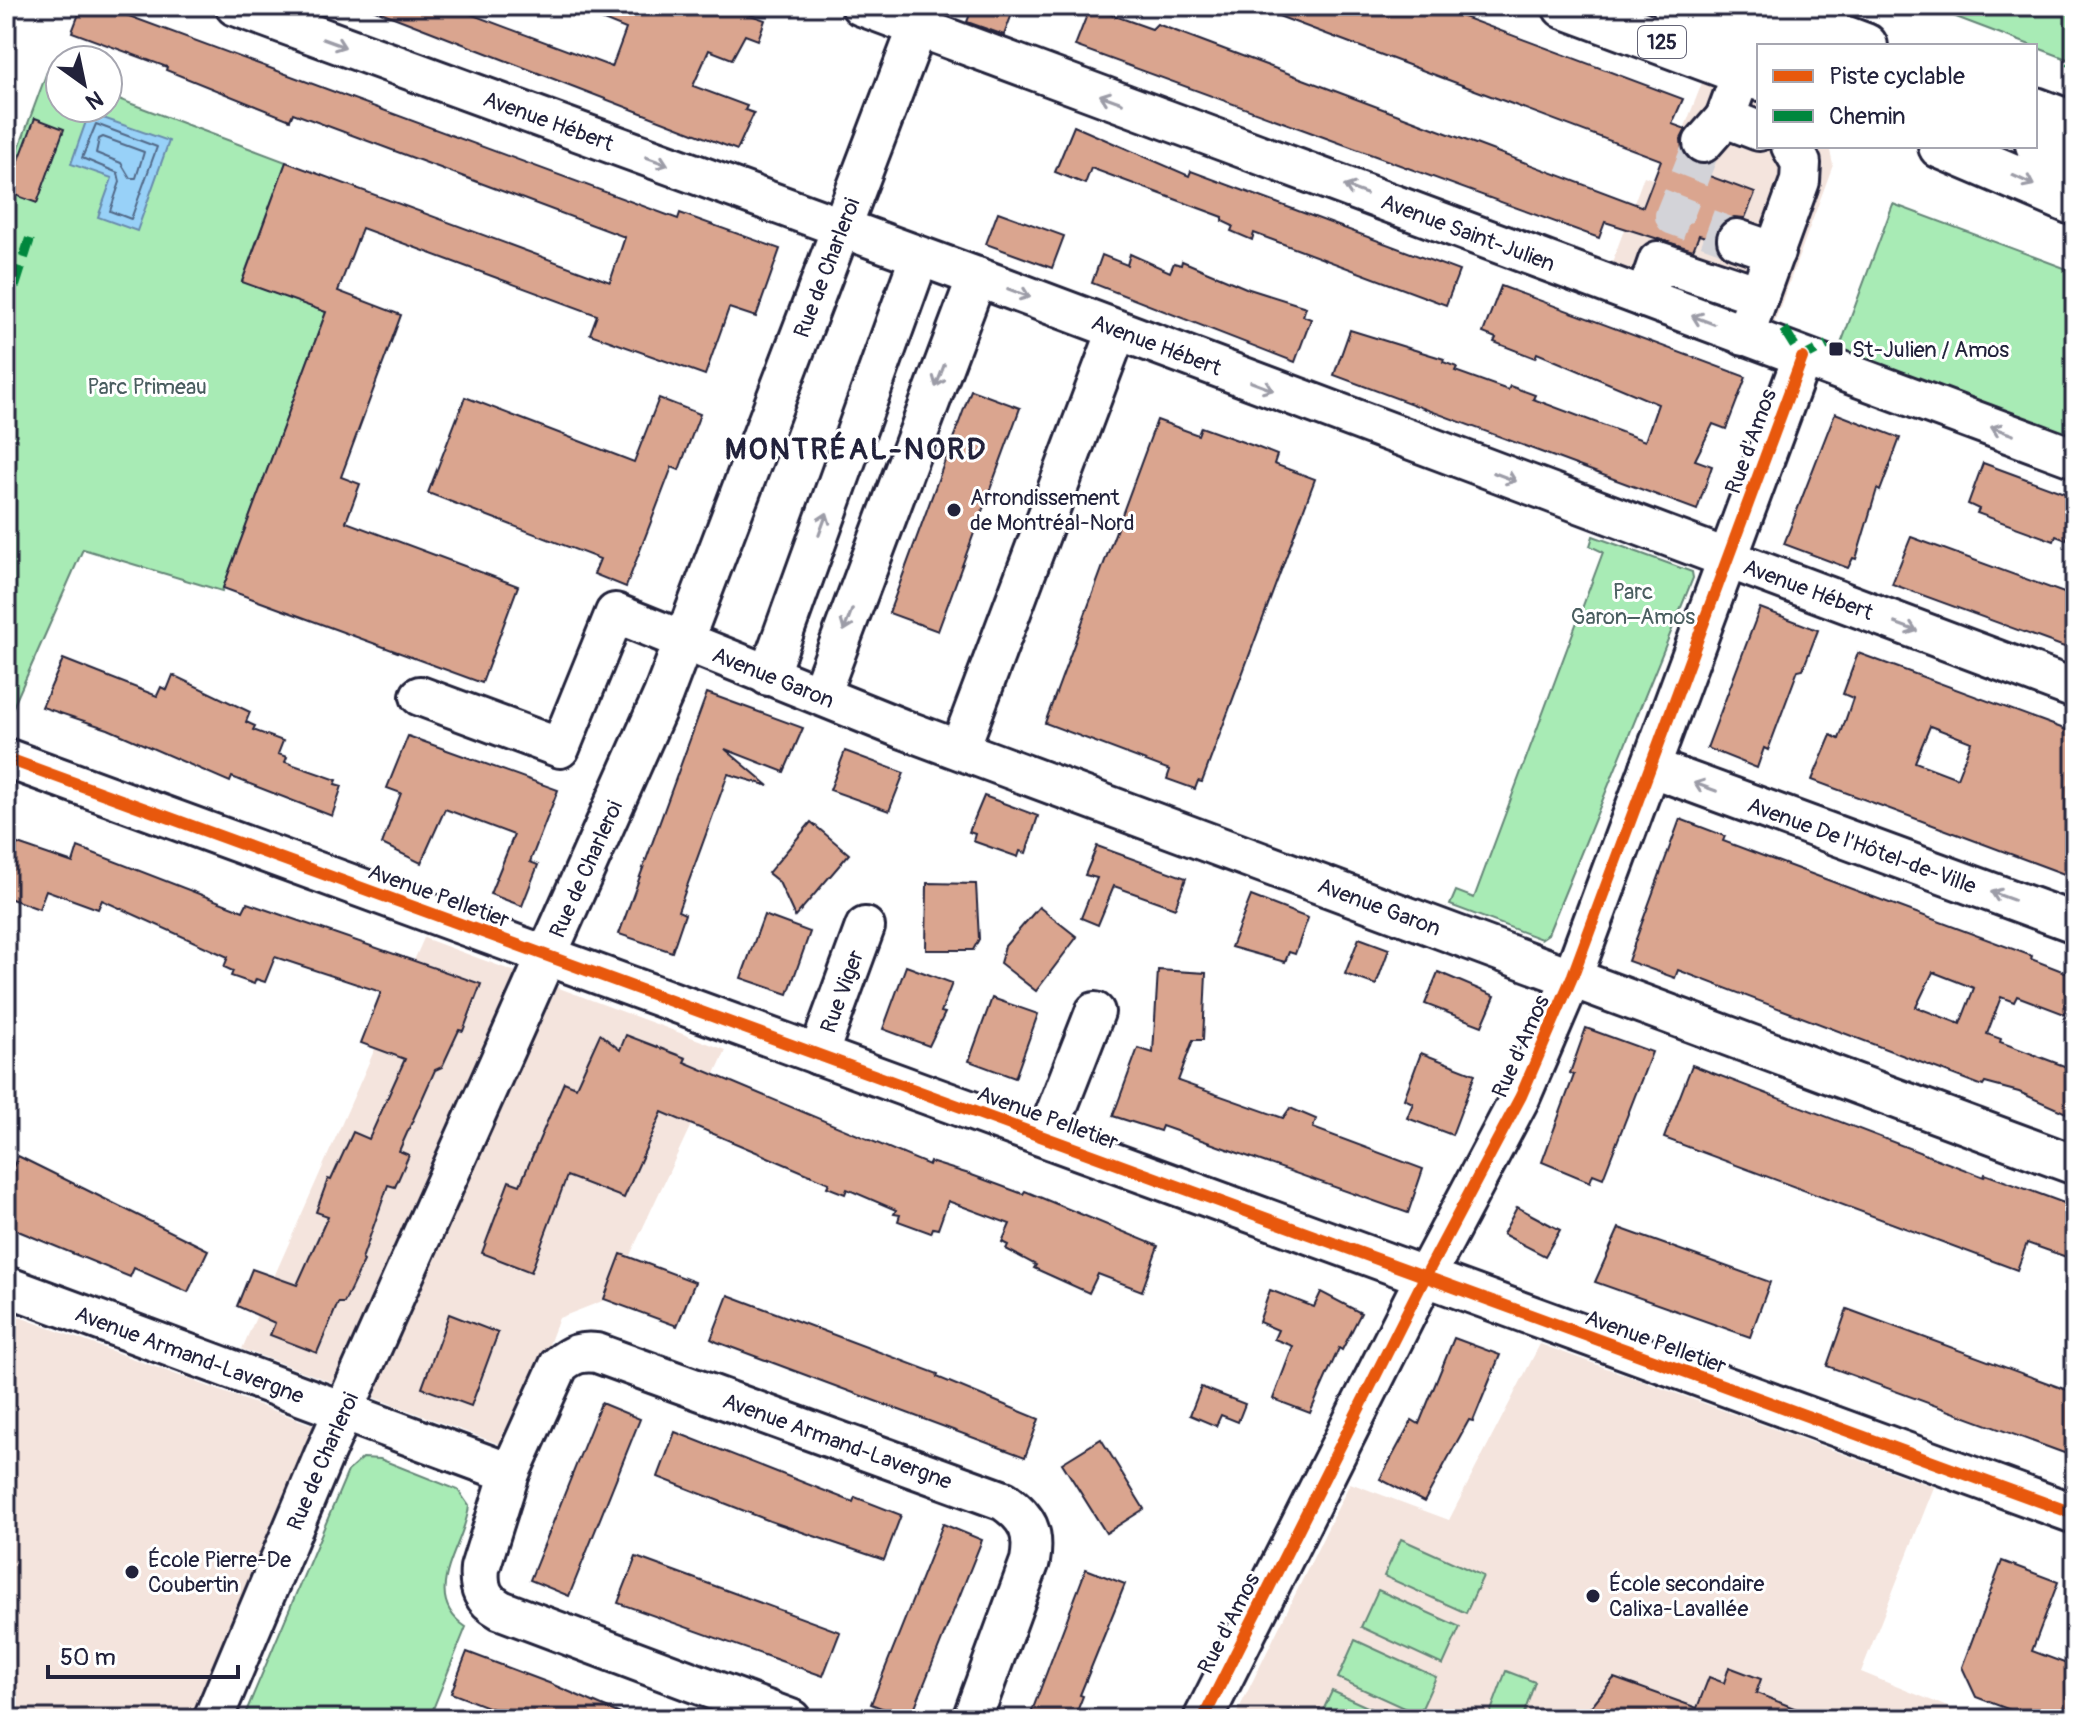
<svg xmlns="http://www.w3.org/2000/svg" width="2081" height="1725" viewBox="0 0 2081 1725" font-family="Pangolin,sans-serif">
	<rect width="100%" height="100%" fill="#fff"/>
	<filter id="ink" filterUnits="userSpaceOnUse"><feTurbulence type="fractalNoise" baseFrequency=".0125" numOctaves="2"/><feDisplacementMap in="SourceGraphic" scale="16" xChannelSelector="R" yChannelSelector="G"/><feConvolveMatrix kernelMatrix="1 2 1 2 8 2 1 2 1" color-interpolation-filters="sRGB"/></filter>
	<g filter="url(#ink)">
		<g fill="#f4e4dd">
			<path d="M 1702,83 L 1759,104 L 1759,146 L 1829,146 L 1833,165 L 1774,323 L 1611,265 L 1644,176 L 1663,183 Z"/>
			<path d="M 424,938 L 726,1050 L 610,1298 L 559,1318 L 510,1448 L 242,1349 Z"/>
			<path d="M 6,1312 L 313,1425 L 204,1719 L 6,1719 Z"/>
			<path d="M 1540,1344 L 1934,1487 L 1861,1672 L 1977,1719 L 1234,1719 L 1350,1483 L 1449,1520 Z"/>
		</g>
		<g fill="#a8ebb5" stroke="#658678" stroke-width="2">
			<path d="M 1927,6 L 2075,6 L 2075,62 Z"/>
			<path d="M 47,72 L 60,77 L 60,108 L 108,108 L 108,95 L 286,162 L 242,281 L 326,312 L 222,591 L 83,549 L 6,723 L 6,183 Z"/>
			<path d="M 1893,204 L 2075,272 L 2075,440 L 1838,352 Z"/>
			<path d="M 1593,536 L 1692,572 L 1693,578 L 1548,934 L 1541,939 L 1450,905 L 1456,891 L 1474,898 L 1603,552 L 1590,546 Z"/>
			<path d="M 363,1458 L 380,1459 L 458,1490 L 469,1506 C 465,1546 418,1595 466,1627 L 429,1719 L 391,1719 L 371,1712 L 369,1719 L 243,1719 L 348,1471 Z"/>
			<path d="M 1401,1539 L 1483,1576 L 1466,1613 L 1384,1576 Z"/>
			<path d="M 1378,1590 L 1460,1627 L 1443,1665 L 1361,1627 Z"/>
			<path d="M 1355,1640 L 1436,1677 L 1419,1715 L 1338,1678 Z"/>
			<path d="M 1506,1671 L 1535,1682 L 1522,1719 L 1488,1719 Z"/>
			<path d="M 1332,1691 L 1394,1719 L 1319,1719 Z"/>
		</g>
		<path fill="#98d1f8" stroke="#698bac" stroke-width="2" d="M 89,113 L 169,141 L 137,231 L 98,217 L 112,178 L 71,164 Z"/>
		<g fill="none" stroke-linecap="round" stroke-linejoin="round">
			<g stroke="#516887" stroke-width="2">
				<path d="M 96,124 L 157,147 L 131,219 L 110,211 L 120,182 L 118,173 L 82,158 Z"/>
				<path d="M 103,137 L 144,152 L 136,178 L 130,178 L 121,163 L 96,153 L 99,139 Z"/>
			</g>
		</g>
		<g fill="#daa58f" stroke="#22223b" stroke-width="2" fill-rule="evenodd">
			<path d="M 82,6 L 102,6 L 678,219 L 680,213 L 780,249 L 756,317 L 729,308 L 705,375 L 590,334 L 597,315 L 362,228 L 338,291 L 401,315 L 341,477 L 360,484 L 346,522 L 518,586 L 482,683 L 223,588 L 326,312 L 242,282 L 286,162 L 610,282 L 625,237 L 293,113 L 290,120 L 166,70 L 167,67 L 72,32 Z"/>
			<path d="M 365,6 L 449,6 L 612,67 L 626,29 L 569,6 L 726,6 L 765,20 L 758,40 L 745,35 L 732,59 L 709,50 L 693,86 L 747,106 L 745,110 L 754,113 L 737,150 Z"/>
			<path d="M 973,6 L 1015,6 L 1004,35 L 967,22 Z"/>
			<path d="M 1252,6 L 1434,6 L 1683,99 L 1672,124 L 1686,129 L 1681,139 L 1682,151 L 1689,160 L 1704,164 L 1701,173 L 1755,193 L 1745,218 L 1734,217 L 1723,222 L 1716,240 L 1699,235 L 1693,250 L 1605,222 L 1599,238 L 1075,46 L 1090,7 L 1152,29 L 1157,24 L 1643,207 L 1661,160 Z"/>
			<path d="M 35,118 L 64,129 L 37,203 L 7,192 Z"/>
			<path d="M 1074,126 L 1189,176 L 1191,171 L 1459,271 L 1446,305 L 1254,233 L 1252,240 L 1231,231 L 1233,226 L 1222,221 L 1223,217 L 1091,168 L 1085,184 L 1055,172 Z"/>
			<path d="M 998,212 L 1064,236 L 1052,268 L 986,244 Z"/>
			<path d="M 1130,254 L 1170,272 L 1174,263 L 1181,265 L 1182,261 L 1246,288 L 1306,307 L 1303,316 L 1311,319 L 1295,362 L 1092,283 L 1102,255 L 1127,265 Z"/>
			<path d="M 1501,286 L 1746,377 L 1726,429 L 1713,424 L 1695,460 L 1712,466 L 1697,510 L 1334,375 L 1350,330 L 1444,359 L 1443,362 L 1457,367 L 1455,371 L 1508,390 L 1510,386 L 1535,395 L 1533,399 L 1645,441 L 1658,404 L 1537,353 L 1535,358 L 1494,342 L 1496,338 L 1483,333 Z"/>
			<path d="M 971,390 L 1020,408 L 938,631 L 889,613 Z"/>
			<path d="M 465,397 L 634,462 L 659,398 L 700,414 L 679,470 L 672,467 L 626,587 L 594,574 L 600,559 L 428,493 Z"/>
			<path d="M 1835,413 L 1900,438 L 1880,491 L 1877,489 L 1856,559 L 1853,558 L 1848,568 L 1784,544 Z"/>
			<path d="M 1157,420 L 1198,435 L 1201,427 L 1254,446 L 1277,455 L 1274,464 L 1315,479 L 1202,782 L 1198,781 L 1195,789 L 1167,779 L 1170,770 L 1045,723 Z"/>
			<path d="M 1983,463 L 2075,497 L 2075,516 L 2066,540 L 2056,536 L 2054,541 L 1977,513 L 1979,509 L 1968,504 Z"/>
			<path d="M 1911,537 L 2075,597 L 2075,626 L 2067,648 L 1892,584 Z"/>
			<path d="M 1760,608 L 1818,630 L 1803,669 L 1798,670 L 1768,750 L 1764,748 L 1757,768 L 1707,748 Z"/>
			<path d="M 1858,653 L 2075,733 L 2075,878 L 1812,780 L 1831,735 L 1839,739 L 1853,698 L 1843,694 ZM 1930,726 L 1971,742 L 1957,778 L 1915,762 Z"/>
			<path d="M 63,659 L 157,696 L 161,687 L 167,690 L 173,675 L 250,712 L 246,722 L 255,726 L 253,730 L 283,741 L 278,754 L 287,757 L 285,762 L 337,780 L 335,784 L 342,786 L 332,816 L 232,777 L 230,782 L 108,729 L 42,707 Z"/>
			<path d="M 707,693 L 803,728 L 784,772 L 725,749 L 769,786 L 728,774 L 678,911 L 685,914 L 672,952 L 619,934 Z"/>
			<path d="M 408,736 L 558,790 L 530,862 L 538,865 L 522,906 L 490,894 L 514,835 L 445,809 L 421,863 L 382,844 L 401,793 L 387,788 Z"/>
			<path d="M 845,751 L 904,773 L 889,811 L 830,790 Z"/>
			<path d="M 984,796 L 1038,816 L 1026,853 L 1020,851 L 1018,857 L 973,841 L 975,834 L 969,832 Z"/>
			<path d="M 1680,819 L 1725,836 L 1723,841 L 2032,956 L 2031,959 L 2075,976 L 2075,1018 L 2017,996 L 2014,1002 L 2001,997 L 1987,1034 L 2001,1039 L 2000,1042 L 2075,1070 L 2075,1117 L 2019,1092 L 1985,1083 L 1983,1086 L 1678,970 L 1675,978 L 1628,961 ZM 1933,972 L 1974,988 L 1960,1024 L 1916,1007 Z"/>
			<path d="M 811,822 L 849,854 L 795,917 L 779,882 L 768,873 Z"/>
			<path d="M 6,840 L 73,863 L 78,847 L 243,911 L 247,903 L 481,984 L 463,1031 L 459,1030 L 442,1067 L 435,1070 L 399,1151 L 409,1155 L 395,1187 L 388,1185 L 362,1259 L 364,1261 L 344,1303 L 338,1303 L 317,1353 L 270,1335 L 275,1323 L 237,1306 L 252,1269 L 297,1285 L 328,1216 L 316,1212 L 328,1179 L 331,1180 L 353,1132 L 369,1139 L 405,1059 L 361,1043 L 381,992 L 275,957 L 265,982 L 256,979 L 254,984 L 231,976 L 233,971 L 224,967 L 228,957 L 102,900 L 98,909 L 46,890 L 39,909 L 6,897 Z"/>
			<path d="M 1097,846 L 1186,878 L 1175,908 L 1114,886 L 1098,925 L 1081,918 L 1097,878 L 1085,875 Z"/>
			<path d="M 927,883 L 976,884 L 979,939 L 973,950 L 926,950 Z"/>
			<path d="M 1251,896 L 1308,918 L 1295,954 L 1289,952 L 1285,962 L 1231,947 Z"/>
			<path d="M 1039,907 L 1077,937 L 1036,991 L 1000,963 L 1005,946 Z"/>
			<path d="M 764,915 L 810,932 L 788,994 L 741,978 Z"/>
			<path d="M 1359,938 L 1389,949 L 1376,985 L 1345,974 Z"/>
			<path d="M 906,966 L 952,983 L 941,1012 L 945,1013 L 929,1046 L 883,1029 Z"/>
			<path d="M 1158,970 L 1206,973 L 1203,1040 L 1193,1040 L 1178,1081 L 1283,1118 L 1290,1108 L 1316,1119 L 1313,1128 L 1423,1169 L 1408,1213 L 1162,1126 L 1160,1131 L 1113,1116 L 1138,1048 L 1153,1053 Z"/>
			<path d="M 1438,972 L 1495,996 L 1482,1026 L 1425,1004 Z"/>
			<path d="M 992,998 L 1038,1014 L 1015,1078 L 969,1061 Z"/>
			<path d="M 1586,1028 L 1652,1052 L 1603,1178 L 1593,1174 L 1590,1182 L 1542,1162 L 1574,1075 L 1570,1073 Z"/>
			<path d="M 600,1034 L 620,1050 L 626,1035 L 686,1058 L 684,1062 L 929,1165 L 930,1162 L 969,1174 L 1023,1194 L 1025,1191 L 1158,1246 L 1142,1291 L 1098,1274 L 1089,1293 L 1034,1268 L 1036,1265 L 1006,1249 L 1008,1245 L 1002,1242 L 1010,1224 L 948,1201 L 938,1229 L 933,1228 L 931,1233 L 898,1221 L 900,1215 L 894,1214 L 896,1210 L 847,1189 L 845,1194 L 827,1187 L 829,1183 L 662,1112 L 624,1198 L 567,1176 L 531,1272 L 482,1253 L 509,1181 L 520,1185 L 564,1082 L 576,1087 Z"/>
			<path d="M 1421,1053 L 1475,1074 L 1452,1135 L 1407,1118 L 1413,1103 L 1404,1099 Z"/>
			<path d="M 1692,1065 L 1984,1177 L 1985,1174 L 2075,1207 L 2075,1260 L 2027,1243 L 2017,1270 L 1664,1138 Z"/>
			<path d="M 18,1156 L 208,1250 L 188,1292 L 134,1268 L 130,1277 L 6,1226 L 6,1164 L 13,1167 Z"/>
			<path d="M 1517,1207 L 1560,1230 L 1545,1256 L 1503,1234 Z"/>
			<path d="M 1619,1228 L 1770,1282 L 1750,1337 L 1595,1282 Z"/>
			<path d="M 621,1254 L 695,1282 L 677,1326 L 604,1299 Z"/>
			<path d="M 1270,1290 L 1314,1307 L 1321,1292 L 1361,1313 L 1342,1350 L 1339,1348 L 1310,1413 L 1273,1399 L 1293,1346 L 1274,1339 L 1278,1330 L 1259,1322 Z"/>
			<path d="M 728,1295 L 938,1374 L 937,1377 L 1039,1419 L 1025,1457 L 717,1342 L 711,1339 Z"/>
			<path d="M 1847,1309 L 2075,1393 L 2075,1457 L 1827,1366 Z"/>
			<path d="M 449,1314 L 498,1333 L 471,1406 L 422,1388 Z"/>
			<path d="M 1454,1338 L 1500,1355 L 1473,1421 L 1469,1420 L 1424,1502 L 1380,1479 L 1412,1420 L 1419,1424 Z"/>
			<path d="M 1201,1387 L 1245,1404 L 1238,1422 L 1221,1415 L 1216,1426 L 1190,1415 Z"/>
			<path d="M 601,1403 L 640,1419 L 569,1596 L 530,1580 Z"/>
			<path d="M 675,1432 L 853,1502 L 855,1497 L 901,1515 L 884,1560 L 770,1521 L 658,1477 Z"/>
			<path d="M 1101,1439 L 1144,1509 L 1106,1533 L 1062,1463 Z"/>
			<path d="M 943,1524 L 982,1540 L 910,1719 L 871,1704 Z"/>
			<path d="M 636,1557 L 840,1632 L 823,1676 L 618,1603 Z"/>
			<path d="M 2002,1561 L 2058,1582 L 2032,1651 L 2075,1667 L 2075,1719 L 2034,1719 L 1976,1697 L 1962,1667 Z"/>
			<path d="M 1086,1569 L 1125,1584 L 1080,1695 L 1083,1696 L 1074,1719 L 1029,1719 Z"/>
			<path d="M 467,1652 L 549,1683 L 632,1719 L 519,1719 L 451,1693 Z"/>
			<path d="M 1729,1667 L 1761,1679 L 1756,1693 L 1822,1719 L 1581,1719 L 1614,1678 L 1697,1708 L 1709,1677 L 1724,1683 Z"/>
		</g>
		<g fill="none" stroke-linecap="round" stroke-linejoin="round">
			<path stroke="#d3d3d8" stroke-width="38" stroke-dasharray="38 19" stroke-linecap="butt" d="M 1703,143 L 1674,216 L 1737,239"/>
			<defs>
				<g id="minor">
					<path id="s1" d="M 235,6 L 977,277 L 2075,689"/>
					<path id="s2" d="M 861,6 L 2075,458"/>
					<path d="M 1672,6 L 1778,46"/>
					<path d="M 1742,72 L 1725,118 L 1759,131"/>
					<path d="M 1703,143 L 1725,118"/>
					<path d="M 2035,145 L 2075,160"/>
					<path d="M 1737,239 L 1775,252"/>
					<path d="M 1645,298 L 1658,261 L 1759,295"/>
					<path d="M 1744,336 L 1800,181 L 1801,163 L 1791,146"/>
					<path d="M 768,676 L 919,258"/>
					<path d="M 820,695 L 977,277"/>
					<path id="s3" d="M 420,696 L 560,748 L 615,613 L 903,729 L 2075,1165"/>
					<path d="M 960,748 L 1117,331"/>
					<path d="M 6,758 L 2075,1514"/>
					<path id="s4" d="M 1650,767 L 2075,923"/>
					<path id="s5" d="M 818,1055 L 865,927"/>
					<path d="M 1046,1137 L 1095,1012"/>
					<path id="s6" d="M 6,1286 L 510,1473"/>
					<path id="s7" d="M 213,1719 L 323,1457 L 663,695 L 926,6"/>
					<path id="s8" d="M 791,1719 L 501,1610 C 483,1600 478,1589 480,1568 L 510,1473 L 559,1365 C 572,1354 581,1351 597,1353 L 1004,1501 C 1028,1518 1035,1532 1030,1561 L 972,1719"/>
					<path d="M 1203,1719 L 1424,1279 L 1521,1096 L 1573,975 L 1802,358"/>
				</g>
				<g id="major">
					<path d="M 1565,6 L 1759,78"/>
					<path d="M 1758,6 L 1865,46"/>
					<path d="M 2035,110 L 2075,125"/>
					<path d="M 1941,146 L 2075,203"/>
				</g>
			</defs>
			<use href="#minor" stroke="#22223b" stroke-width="44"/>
			<use href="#major" stroke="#22223b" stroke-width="50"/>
			<use href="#minor" stroke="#fff" stroke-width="38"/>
			<use href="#major" stroke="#fff" stroke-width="44"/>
			<g stroke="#00873e" stroke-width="10" stroke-dasharray="20 10" stroke-linecap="butt">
				<path d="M 2071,68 L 2075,60"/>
				<path d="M 6,315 L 32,232"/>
				<path d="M 1784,329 L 1802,358 L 1827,345"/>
			</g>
			<defs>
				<g id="cycleway">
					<path d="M 6,758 L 2075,1514"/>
					<path d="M 1203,1719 L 1424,1279 L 1521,1096 L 1573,975 L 1802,358"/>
				</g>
			</defs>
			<use href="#cycleway" stroke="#fff" stroke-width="17"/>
			<use href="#cycleway" stroke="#e8590c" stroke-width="12"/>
		</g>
		<defs><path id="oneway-shaft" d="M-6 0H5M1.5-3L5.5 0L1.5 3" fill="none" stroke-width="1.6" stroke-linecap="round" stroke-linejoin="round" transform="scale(2)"/></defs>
		<g stroke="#9c9ca7">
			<use href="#oneway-shaft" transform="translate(334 43) rotate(20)"/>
			<use href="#oneway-shaft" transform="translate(1111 99) rotate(-160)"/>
			<use href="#oneway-shaft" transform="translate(657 161) rotate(20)"/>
			<use href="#oneway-shaft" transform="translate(2023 180) rotate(25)"/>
			<use href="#oneway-shaft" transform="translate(1355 190) rotate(-160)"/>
			<use href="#oneway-shaft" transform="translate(1019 293) rotate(21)"/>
			<use href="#oneway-shaft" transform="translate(1703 320) rotate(-159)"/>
			<use href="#oneway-shaft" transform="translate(940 376) rotate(111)"/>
			<use href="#oneway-shaft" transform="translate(1262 386) rotate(21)"/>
			<use href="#oneway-shaft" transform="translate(2002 431) rotate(-160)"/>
			<use href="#oneway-shaft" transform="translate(1505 477) rotate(21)"/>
			<use href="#oneway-shaft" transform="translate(823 524) rotate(-70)"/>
			<use href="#oneway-shaft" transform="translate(848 620) rotate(111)"/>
			<use href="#oneway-shaft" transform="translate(1906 627) rotate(20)"/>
			<use href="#oneway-shaft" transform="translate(1705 787) rotate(-160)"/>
			<use href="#oneway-shaft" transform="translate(2002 896) rotate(-160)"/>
		</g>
	</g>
	<g fill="#22223b" stroke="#fff" stroke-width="3">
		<rect x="1828" y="341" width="16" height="16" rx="4"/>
		<circle cx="954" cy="510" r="8"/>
		<circle cx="132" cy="1572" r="8"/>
		<circle cx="1593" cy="1596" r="8"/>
	</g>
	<g text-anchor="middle" stroke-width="6" stroke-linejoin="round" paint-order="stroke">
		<rect fill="#fff" stroke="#646476" stroke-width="2" x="1638" y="26" width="48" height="32" rx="6"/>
		<g font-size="20" font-weight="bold" fill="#22223b">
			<text x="1662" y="49">125</text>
		</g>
		<g font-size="22" fill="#22223b" stroke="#fff">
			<text dy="8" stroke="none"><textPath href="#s1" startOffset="334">Avenue Hébert</textPath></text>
			<text dy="8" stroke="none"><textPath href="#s2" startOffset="648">Avenue Saint-Julien</textPath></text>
			<text dy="8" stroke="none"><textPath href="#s7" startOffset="1576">Rue de Charleroi</textPath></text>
			<text dy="8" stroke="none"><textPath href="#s1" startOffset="982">Avenue Hébert</textPath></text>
			<text transform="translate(1750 441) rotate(-70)" y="8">Rue d'Amos</text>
			<text dy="8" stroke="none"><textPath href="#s1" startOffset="1678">Avenue Hébert</textPath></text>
			<text dy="8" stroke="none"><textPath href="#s3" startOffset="466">Avenue Garon</textPath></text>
			<text dy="8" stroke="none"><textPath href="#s4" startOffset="226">Avenue De l'Hôtel-de-Ville</textPath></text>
			<text dy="8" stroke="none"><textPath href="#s7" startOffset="928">Rue de Charleroi</textPath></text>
			<text transform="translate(439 895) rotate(20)" y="8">Avenue Pelletier</text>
			<text dy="8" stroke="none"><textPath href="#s3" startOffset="1114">Avenue Garon</textPath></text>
			<text dy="8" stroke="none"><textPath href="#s5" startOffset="68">Rue Viger</textPath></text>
			<text transform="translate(1520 1046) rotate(-66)" y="8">Rue d'Amos</text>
			<text transform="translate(1048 1117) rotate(20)" y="8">Avenue Pelletier</text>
			<text transform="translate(1656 1341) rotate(20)" y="8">Avenue Pelletier</text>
			<text dy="8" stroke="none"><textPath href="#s6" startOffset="196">Avenue Armand-Lavergne</textPath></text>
			<text dy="8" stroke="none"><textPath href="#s8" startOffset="876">Avenue Armand-Lavergne</textPath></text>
			<text dy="8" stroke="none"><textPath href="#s7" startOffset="280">Rue de Charleroi</textPath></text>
			<text transform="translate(1228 1623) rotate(-63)" y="8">Rue d'Amos</text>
		</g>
		<g font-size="22" fill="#22223b" stroke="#fff" text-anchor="start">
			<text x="1852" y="357">St-Julien / Amos</text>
			<text x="970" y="505">Arrondissement<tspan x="970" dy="25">de Montréal-Nord</tspan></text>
			<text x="148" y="1567">École Pierre-De<tspan x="148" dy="25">Coubertin</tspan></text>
			<text x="1609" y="1591">École secondaire<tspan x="1609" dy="25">Calixa-Lavallée</tspan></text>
		</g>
		<g font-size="22" fill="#4a5e60" stroke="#fff">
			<text x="147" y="394">Parc Primeau</text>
			<text x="1633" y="599">Parc<tspan x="1633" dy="25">Garon–Amos</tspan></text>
		</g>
		<g font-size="30" font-weight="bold" letter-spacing="2" fill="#22223b" stroke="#fff">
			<text x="856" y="459">MONTRÉAL-NORD</text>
		</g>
	</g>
	<rect width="2081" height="1725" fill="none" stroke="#fff" stroke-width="32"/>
	<rect x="16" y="16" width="2049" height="1693" fill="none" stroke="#22223b" stroke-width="3" filter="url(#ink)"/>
	<rect x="1757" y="44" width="280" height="104" fill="#ffffff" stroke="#a7a7b1" stroke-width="2"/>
	<rect x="1773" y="70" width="40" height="12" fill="#e8590c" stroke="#a7a7b1" stroke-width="2"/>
	<text x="1829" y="84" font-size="24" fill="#22223b">Piste cyclable</text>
	<rect x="1773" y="110" width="40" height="12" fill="#00873e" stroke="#a7a7b1" stroke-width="2"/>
	<text x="1829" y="124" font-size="24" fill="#22223b">Chemin</text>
	<g transform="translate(84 84) rotate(147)"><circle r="38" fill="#ffffff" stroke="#a7a7b1" stroke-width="2"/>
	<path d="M0-6L14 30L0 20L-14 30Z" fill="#22223b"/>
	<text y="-12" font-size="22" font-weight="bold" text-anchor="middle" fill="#22223b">N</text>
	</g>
	<path d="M48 1665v12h190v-12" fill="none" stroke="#22223b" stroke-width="4"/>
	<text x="60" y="1665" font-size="24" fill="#22223b" stroke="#ffffff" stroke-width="6" paint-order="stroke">50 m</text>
</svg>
